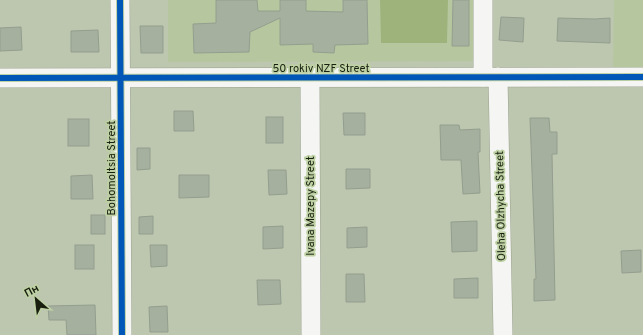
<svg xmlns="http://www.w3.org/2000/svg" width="643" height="335" viewBox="0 0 643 335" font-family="Overpass,sans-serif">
	<rect width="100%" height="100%" fill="#bdc6ae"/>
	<g fill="#b6c79f">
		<path d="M 168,0 L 476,0 L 477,61 L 168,62 Z"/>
		<path d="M 614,0 L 643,0 L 643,73 L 613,73 Z"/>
	</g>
	<path fill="#9eb37c" d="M 380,0 L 448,0 L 447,43 L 381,43 Z"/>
	<g fill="#a5b09f" stroke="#949e8e">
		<path d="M 216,0 L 257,0 L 258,11 L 280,11 L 280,0 L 306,0 L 306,11 L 343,12 L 343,0 L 367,0 L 368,44 L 335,45 L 334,53 L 313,52 L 313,44 L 280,45 L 280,18 L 250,32 L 249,52 L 194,53 L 193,24 L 216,23 Z"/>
		<path d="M 453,0 L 469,0 L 469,46 L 452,46 Z"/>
		<path d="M 501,17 L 524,18 L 523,42 L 499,40 Z"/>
		<path d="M 558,18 L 595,19 L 610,18 L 610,43 L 557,41 Z"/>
		<path d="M 140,26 L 163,26 L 163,53 L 141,53 Z"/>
		<path d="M 21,27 L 22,50 L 0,51 L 0,28 Z"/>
		<path d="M 98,30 L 99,52 L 71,52 L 71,31 Z"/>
		<path d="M 174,111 L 193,111 L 194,131 L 174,131 Z"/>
		<path d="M 343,113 L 365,113 L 365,135 L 344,135 Z"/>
		<rect x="266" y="117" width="17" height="26"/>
		<path d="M 530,118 L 549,118 L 550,132 L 557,132 L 557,154 L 552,154 L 555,300 L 534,301 L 534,279 L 536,279 Z"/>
		<rect x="68" y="119" width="21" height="27"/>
		<path d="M 440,125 L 459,125 L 460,130 L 480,129 L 480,152 L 478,152 L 480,193 L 463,194 L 461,160 L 441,160 Z"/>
		<path d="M 137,148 L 150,148 L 150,169 L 137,170 Z"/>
		<path d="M 346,169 L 370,169 L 370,188 L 346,189 Z"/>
		<path d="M 268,170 L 286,170 L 287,194 L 269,195 Z"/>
		<path d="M 92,175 L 93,199 L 71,199 L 71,176 Z"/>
		<path d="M 179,175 L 209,175 L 209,197 L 179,198 Z"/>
		<rect x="91" y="215" width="14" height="19"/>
		<path d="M 153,216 L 153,234 L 139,234 L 139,217 Z"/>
		<path d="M 477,221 L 477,251 L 452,252 L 451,222 Z"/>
		<path d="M 283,226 L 283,248 L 263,249 L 263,227 Z"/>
		<path d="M 367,227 L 367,247 L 347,248 L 347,228 Z"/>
		<rect x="75" y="245" width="19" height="24"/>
		<path d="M 150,245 L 167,245 L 167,266 L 151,267 Z"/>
		<path d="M 641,250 L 641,272 L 622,273 L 621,251 Z"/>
		<path d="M 346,274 L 364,274 L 365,302 L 346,302 Z"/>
		<path d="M 478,278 L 478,298 L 454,298 L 454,279 Z"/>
		<path d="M 257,280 L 280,280 L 281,304 L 258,305 Z"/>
		<path d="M 95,305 L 96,335 L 67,335 L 66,320 L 49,320 L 48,306 Z"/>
		<path d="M 167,306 L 168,332 L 150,332 L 149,307 Z"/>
	</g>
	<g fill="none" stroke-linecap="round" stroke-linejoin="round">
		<defs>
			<g id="minor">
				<path d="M 120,0 L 122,335"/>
				<path d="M 483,0 L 483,77"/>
				<path d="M 498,77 L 503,335"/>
				<path d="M 0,78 L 643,77"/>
				<path d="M 310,78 L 311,335"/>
			</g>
		</defs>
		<use href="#minor" stroke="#9ba290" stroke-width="20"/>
		<use href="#minor" stroke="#f5f6f3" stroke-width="19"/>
		<defs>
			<g id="cycleway">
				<path d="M 120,0 L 122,335"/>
				<path d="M 0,78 L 643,77"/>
			</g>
		</defs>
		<use href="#cycleway" stroke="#bed1a4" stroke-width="8"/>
		<use href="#cycleway" stroke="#0057b8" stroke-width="6"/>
	</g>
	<g text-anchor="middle" stroke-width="3.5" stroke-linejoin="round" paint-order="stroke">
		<g font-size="11" fill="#191f0e" stroke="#bed1a4">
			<text x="321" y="72">50 rokiv NZF Street</text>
			<text transform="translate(111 168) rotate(-90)" y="4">Bohomoltsia Street</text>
			<text transform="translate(310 206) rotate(-90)" y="4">Ivana Mazepy Street</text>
			<text transform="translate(500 206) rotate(-91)" y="4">Oleha Olzhycha Street</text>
		</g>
	</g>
	<g transform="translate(36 299) rotate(332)" stroke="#bed1a4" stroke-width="3" paint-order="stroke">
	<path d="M0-3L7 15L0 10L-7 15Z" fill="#191f0e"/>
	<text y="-6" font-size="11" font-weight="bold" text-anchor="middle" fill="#191f0e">Пн</text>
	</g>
</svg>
